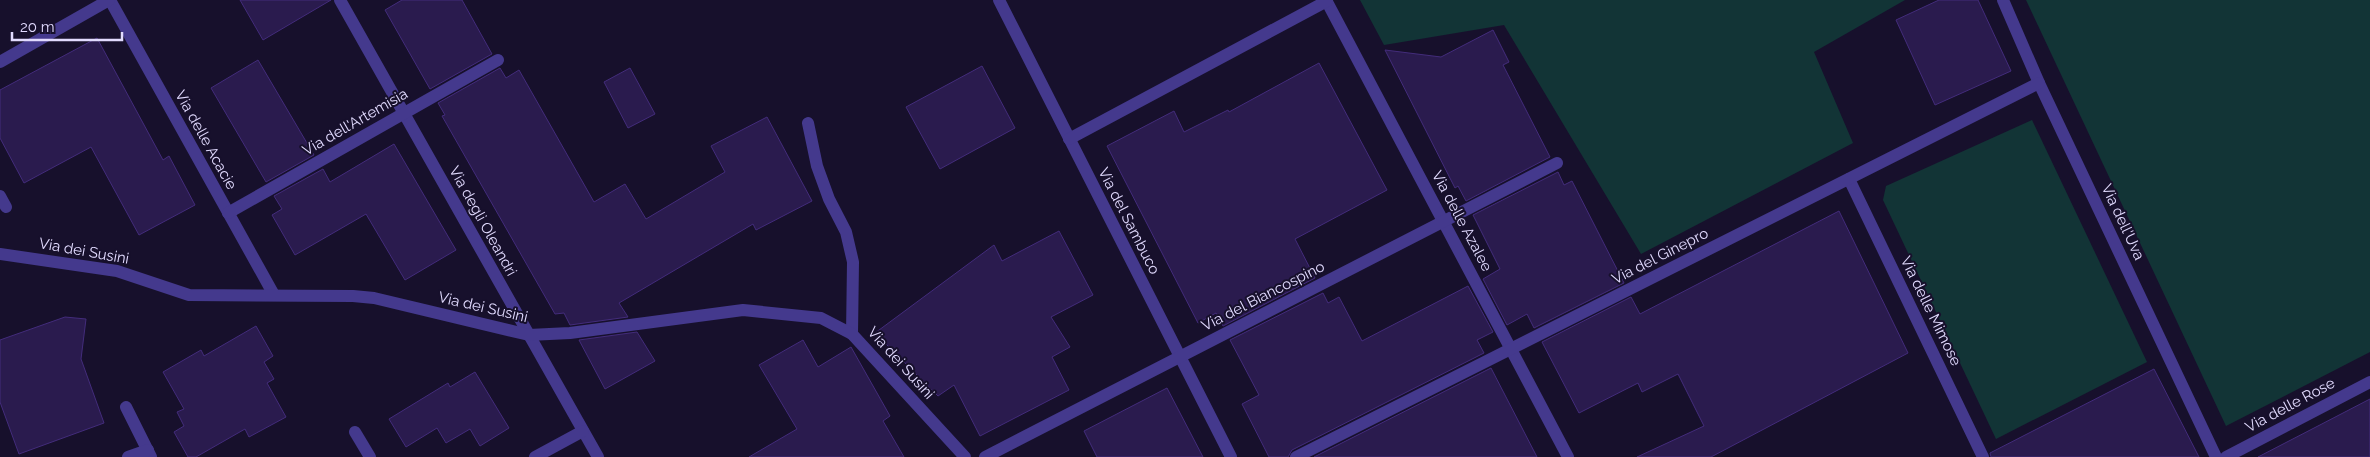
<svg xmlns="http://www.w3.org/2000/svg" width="2370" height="457" viewBox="0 0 2370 457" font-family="Raleway,sans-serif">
	<rect width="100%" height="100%" fill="#17102c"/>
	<g fill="#123436">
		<path d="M 1360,0 L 1905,0 L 1814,52 L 1853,143 L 1641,254 L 1504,25 L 1384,45 Z"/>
		<path d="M 2026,0 L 2370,0 L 2370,352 L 2226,426 Z"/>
		<path d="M 2032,120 L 2147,362 L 1996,439 L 1883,200 L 1886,186 Z"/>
	</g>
	<g fill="#2a1b4e" stroke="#432c7b">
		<path d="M 240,0 L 331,0 L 263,40 Z"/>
		<path d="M 402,0 L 462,0 L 492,54 L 430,89 L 385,10 Z"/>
		<path d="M 1939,0 L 1978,0 L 2011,71 L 1935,105 L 1896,20 Z"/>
		<path d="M 1493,30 L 1509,62 L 1503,65 L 1550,157 L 1466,201 L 1458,186 L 1455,188 L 1385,50 L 1441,57 Z"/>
		<path d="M 97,38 L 163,160 L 169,156 L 195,205 L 139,235 L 91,147 L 24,183 L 0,138 L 0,90 Z"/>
		<path d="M 258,60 L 314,155 L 266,182 L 211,88 Z"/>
		<path d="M 1319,63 L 1387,190 L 1295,239 L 1315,278 L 1223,326 L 1216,313 L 1198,323 L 1107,146 L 1174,111 L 1184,132 L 1228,110 L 1229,112 Z"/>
		<path d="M 982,66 L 1015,128 L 940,169 L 906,107 Z"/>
		<path d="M 500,68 L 506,78 L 519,70 L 594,202 L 625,184 L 646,219 L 725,172 L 711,146 L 767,117 L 812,201 L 756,230 L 753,224 L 619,303 L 628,317 L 570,325 L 564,313 L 555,314 L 442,116 L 445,115 L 438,103 Z"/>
		<path d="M 630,68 L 655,114 L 628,128 L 604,82 Z"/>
		<path d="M 394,144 L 456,250 L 405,280 L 366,214 L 295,255 L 272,215 L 282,209 L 274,196 L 323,169 L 330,182 Z"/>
		<path d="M 1558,172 L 1564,185 L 1572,181 L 1624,283 L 1534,328 L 1527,314 L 1507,325 L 1483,279 L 1500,269 L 1473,215 Z"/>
		<path d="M 1839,211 L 1908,353 L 1711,457 L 1637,457 L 1704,426 L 1678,374 L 1642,392 L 1638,383 L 1579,413 L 1542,342 L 1631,297 L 1640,314 Z"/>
		<path d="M 1059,231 L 1093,295 L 1051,317 L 1070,347 L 1052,357 L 1069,390 L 980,436 L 954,385 L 938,396 L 875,333 L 994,245 L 1002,261 Z"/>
		<path d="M 1468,286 L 1493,332 L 1477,340 L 1484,353 L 1292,450 L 1288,457 L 1269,457 L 1242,404 L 1259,395 L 1230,340 L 1323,293 L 1328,303 L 1339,297 L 1362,341 Z"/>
		<path d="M 65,317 L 86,319 L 81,359 L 104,423 L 19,454 L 0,402 L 0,340 Z"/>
		<path d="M 256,326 L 273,356 L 264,362 L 274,379 L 267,383 L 286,417 L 249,437 L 245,429 L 196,457 L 188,457 L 174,432 L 184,426 L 177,412 L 184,409 L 163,372 L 201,350 L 204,356 Z"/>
		<path d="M 637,332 L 655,361 L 605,389 L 579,340 Z"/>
		<path d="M 803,340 L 818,367 L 851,347 L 890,416 L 883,421 L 904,457 L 749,457 L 797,429 L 759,365 Z"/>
		<path d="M 1491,368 L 1537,457 L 1314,457 Z"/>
		<path d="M 2154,369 L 2199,457 L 1991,457 L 1990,453 Z"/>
		<path d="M 475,372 L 509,428 L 480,446 L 470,429 L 446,443 L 437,428 L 406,447 L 389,419 L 448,383 L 450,387 Z"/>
		<path d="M 1167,388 L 1203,457 L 1097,457 L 1084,431 Z"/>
		<path d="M 2370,399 L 2370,457 L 2258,457 L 2316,427 Z"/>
	</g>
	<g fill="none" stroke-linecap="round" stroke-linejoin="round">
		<g stroke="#44398d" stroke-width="12">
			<path d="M 110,0 L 274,295"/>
			<path d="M 340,0 L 598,457"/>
			<path d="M 999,0 L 1231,457"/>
			<path d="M 1326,0 L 1568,457"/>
			<path d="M 2003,0 L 2039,83 L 2216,457"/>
			<path d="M 0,62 L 109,0"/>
			<path d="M 808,123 L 817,166 L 829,199 L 846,232 L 853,262 L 852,334"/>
			<path d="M 1069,139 L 1327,1"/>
			<path d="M 1849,179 L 1983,457"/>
			<path d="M 0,196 L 6,207"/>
			<path d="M 228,213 L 498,60"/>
			<path d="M 0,254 L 117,271 L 189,295 L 353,296 L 374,298 L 529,335 L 570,333 L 743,310 L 821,318 L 852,334 L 965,457"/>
			<path d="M 126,407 L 151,457"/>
			<path d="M 355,432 L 370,457"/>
			<path d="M 128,457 L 148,450"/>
			<path d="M 535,457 L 583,431"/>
			<path d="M 985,457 L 1557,163"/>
			<path d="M 1296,457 L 2039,83"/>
			<path d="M 2226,457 L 2370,382"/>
		</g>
	</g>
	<g text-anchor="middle" stroke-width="4" stroke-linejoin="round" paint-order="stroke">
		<g font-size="15" fill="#e2dbff" stroke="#17102c">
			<text transform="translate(355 122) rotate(-30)" y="5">Via dell'Artemisia</text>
			<text transform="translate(206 140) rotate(61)" y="5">Via delle Acacie</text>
			<text transform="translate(483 221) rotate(61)" y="5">Via degli Oleandri</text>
			<text transform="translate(1129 221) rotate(63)" y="5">Via del Sambuco</text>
			<text transform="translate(1462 221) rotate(62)" y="5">Via delle Azalee</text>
			<text transform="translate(2123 222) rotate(65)" y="5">Via dell'Uva</text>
			<text transform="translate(84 251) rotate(10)" y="5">Via dei Susini</text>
			<text transform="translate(1660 256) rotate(-27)" y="5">Via del Ginepro</text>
			<text transform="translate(1263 296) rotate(-27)" y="5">Via del Biancospino</text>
			<text transform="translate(483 307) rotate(13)" y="5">Via dei Susini</text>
			<text transform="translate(1931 311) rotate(64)" y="5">Via delle Mimose</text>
			<text transform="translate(901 363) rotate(48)" y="5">Via dei Susini</text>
			<text transform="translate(2290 405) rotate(-28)" y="5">Via delle Rose</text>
		</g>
	</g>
	<path d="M12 32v8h110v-8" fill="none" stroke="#e2dbff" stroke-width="2.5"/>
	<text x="20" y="32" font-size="15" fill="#e2dbff" stroke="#17102c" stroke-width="4" paint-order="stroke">20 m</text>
</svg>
